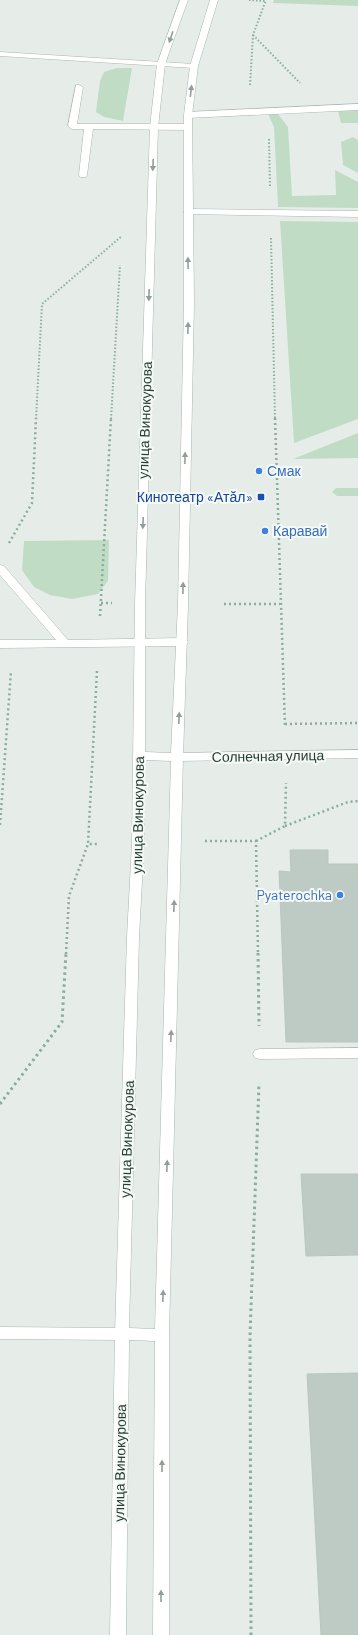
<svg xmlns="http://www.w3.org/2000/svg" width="358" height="1635" viewBox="0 0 358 1635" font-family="Barlow,sans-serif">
	<rect width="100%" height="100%" fill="#e6ede9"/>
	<g fill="#c1dcc5">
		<path d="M 274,0 L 358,0 L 358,6 L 273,3 Z"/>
		<path d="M 117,68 L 132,68 L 123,121 L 104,117 L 96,112 L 100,81 L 104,72 Z"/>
		<path d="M 358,110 L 358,123 L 341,123 L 338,111 Z"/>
		<path d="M 268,114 L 278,114 L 288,127 L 292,196 L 336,195 L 335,170 L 358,182 L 358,208 L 278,207 L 274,127 Z"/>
		<path d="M 353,137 L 358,140 L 358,173 L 343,165 L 341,142 Z"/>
		<path d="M 280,221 L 358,222 L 358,419 L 294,443 Z"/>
		<path d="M 358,433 L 358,458 L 293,459 Z"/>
		<path d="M 336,488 L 358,488 L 358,496 L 337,496 L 332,492 Z"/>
		<path d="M 109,540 L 108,581 L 98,594 L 72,599 L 50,595 L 34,587 L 22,570 L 24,541 Z"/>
	</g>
	<g fill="#becbc4" stroke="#b9c6bf">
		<path d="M 290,850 L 328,850 L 328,864 L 358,864 L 358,1042 L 286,1042 L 279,871 L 291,872 Z"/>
		<path d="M 301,1174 L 358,1174 L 358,1255 L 306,1256 Z"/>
		<path d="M 358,1373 L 358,1635 L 321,1635 L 307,1374 Z"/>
	</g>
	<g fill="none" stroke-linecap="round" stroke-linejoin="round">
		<defs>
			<g id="service">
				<path d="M 0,52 L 194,64 L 198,66 L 194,68 L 0,56 Z"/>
				<path d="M 76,85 L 79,85 L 83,87 L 77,124 L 188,124 L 192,127 L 188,130 L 93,129 L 87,175 L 86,177 L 80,177 L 79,175 L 84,129 L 72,129 L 68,126 Z"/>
				<path d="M 358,104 L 358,110 L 188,118 L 184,115 L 188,112 Z"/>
				<path d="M 188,209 L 358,211 L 358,217 L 185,214 L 184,212 Z"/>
				<path d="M 0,565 L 4,566 L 68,640 L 182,638 L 186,639 L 188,642 L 186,645 L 182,646 L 0,648 L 0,640 L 56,640 L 0,575 Z"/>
				<path d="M 358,1048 L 358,1058 L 260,1059 L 255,1058 L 253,1054 L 255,1050 L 260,1049 Z"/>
				<path d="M 0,1327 L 122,1328 L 127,1330 L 129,1334 L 127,1338 L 122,1340 L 0,1339 Z"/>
			</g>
			<path id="minor" d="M 358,750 L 358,758 L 177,761 L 173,760 L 171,757 L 173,754 L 177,753 Z"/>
			<path id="secondary" d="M 180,0 L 188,0 L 165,64 L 158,127 L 145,604 L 145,752 L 171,753 L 178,604 L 184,302 L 184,115 L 190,66 L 210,0 L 218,0 L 198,66 L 192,115 L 194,302 L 188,604 L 183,757 L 169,1335 L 169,1635 L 153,1635 L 155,1341 L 129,1340 L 126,1635 L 110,1635 L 115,1334 L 127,937 L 132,843 L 135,604 L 150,127 L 157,64 ZM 145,760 L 171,761 L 155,1329 L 129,1328 L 139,937 L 144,843 Z"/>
		</defs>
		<use href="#service" stroke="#a9b5af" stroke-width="1"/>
		<use href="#minor" stroke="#a9b5af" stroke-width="1"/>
		<use href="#secondary" stroke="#a5b8af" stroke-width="1"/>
		<g stroke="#8aad9d" stroke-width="2" stroke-dasharray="1.5 2" stroke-linecap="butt">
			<path d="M 249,0 L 265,1"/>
			<path d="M 253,35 L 300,83"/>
			<path d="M 250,85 L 253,35 L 266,0"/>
			<path d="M 269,139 L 270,187"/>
			<path d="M 271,238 L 275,419"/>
			<path d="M 36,419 L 42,304 L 122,236"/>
			<path d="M 111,419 L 120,265"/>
		</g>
		<g stroke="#8aad9d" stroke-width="2.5" stroke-dasharray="2 3" stroke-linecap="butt">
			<path d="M 275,418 L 285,727"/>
			<path d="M 9,543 L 32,503 L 36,418"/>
			<path d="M 101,603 L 112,603"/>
			<path d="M 224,604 L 280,604"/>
			<path d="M 100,616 L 111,418"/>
			<path d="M 97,671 L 88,844 L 98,844"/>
			<path d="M 285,724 L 358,723"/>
			<path d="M 0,825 L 11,671"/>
			<path d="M 285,826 L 348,802 L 358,801"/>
			<path d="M 205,841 L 256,841 L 258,954"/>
			<path d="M 256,841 L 285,826 L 286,783"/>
			<path d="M 66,954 L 69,896 L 88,844"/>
		</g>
		<g stroke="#8aad9d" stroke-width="3" stroke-dasharray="2.5 3.5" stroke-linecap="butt">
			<path d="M 258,953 L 259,1026"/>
			<path d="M 0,1104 L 62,1022 L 66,953"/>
			<path d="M 251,1635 L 250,1336 L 259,1083"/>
		</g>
		<use href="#service" fill="#fff" fill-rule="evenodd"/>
		<use href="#minor" fill="#fff" fill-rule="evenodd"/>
		<use href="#secondary" fill="#fff" fill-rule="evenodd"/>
	</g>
	<defs><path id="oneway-solid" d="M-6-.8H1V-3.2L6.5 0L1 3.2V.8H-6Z"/></defs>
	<g fill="#929e9a">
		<use href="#oneway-solid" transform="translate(171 37) rotate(109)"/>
		<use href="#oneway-solid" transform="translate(191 91) rotate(-83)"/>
		<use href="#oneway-solid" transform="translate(153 165) rotate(92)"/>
		<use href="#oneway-solid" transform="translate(188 263) rotate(-91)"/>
		<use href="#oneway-solid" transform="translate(149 295) rotate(92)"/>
		<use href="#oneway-solid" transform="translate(188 328) rotate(-89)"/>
		<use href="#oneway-solid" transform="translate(185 458) rotate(-89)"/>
		<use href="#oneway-solid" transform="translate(143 523) rotate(92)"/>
		<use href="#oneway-solid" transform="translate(183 588) rotate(-89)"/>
		<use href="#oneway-solid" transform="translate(179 718) rotate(-88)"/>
		<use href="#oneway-solid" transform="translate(174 906) rotate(-88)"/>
		<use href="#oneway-solid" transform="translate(171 1036) rotate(-88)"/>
		<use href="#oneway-solid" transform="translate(167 1166) rotate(-88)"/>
		<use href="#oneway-solid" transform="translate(163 1296) rotate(-88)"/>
		<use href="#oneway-solid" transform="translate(162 1466) rotate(-90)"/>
		<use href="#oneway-solid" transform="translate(161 1596) rotate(-90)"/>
	</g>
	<g fill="#3f7fe0" stroke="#f6faf7" stroke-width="1.5">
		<circle cx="259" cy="471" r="4"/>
		<circle cx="265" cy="531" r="4"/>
		<circle cx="340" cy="895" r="4"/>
	</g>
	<rect fill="#1a4fb4" stroke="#f6faf7" stroke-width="1.5" x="257" y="493" width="8" height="8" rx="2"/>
	<g text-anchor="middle" stroke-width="4" stroke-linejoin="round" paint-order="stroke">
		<g font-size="14" fill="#263e34" stroke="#f6faf7">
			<text transform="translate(145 420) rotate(-88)" y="5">улица Винокурова</text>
			<text transform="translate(268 756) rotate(-1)" y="5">Солнечная улица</text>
			<text transform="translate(138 815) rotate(-89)" y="5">улица Винокурова</text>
			<text transform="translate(127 1139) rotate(-88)" y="5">улица Винокурова</text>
			<text transform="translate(120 1463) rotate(-89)" y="5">улица Винокурова</text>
		</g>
		<g font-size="14" fill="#366cbe" stroke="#f6faf7" text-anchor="start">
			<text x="267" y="476">Смак</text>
			<text x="273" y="536">Каравай</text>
			<text x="332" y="900" text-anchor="end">Pyaterochka</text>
		</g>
		<g font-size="14" fill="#164399" stroke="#f6faf7" text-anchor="end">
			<text x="253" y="502">Кинотеатр «Атӑл»</text>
		</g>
	</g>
</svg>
